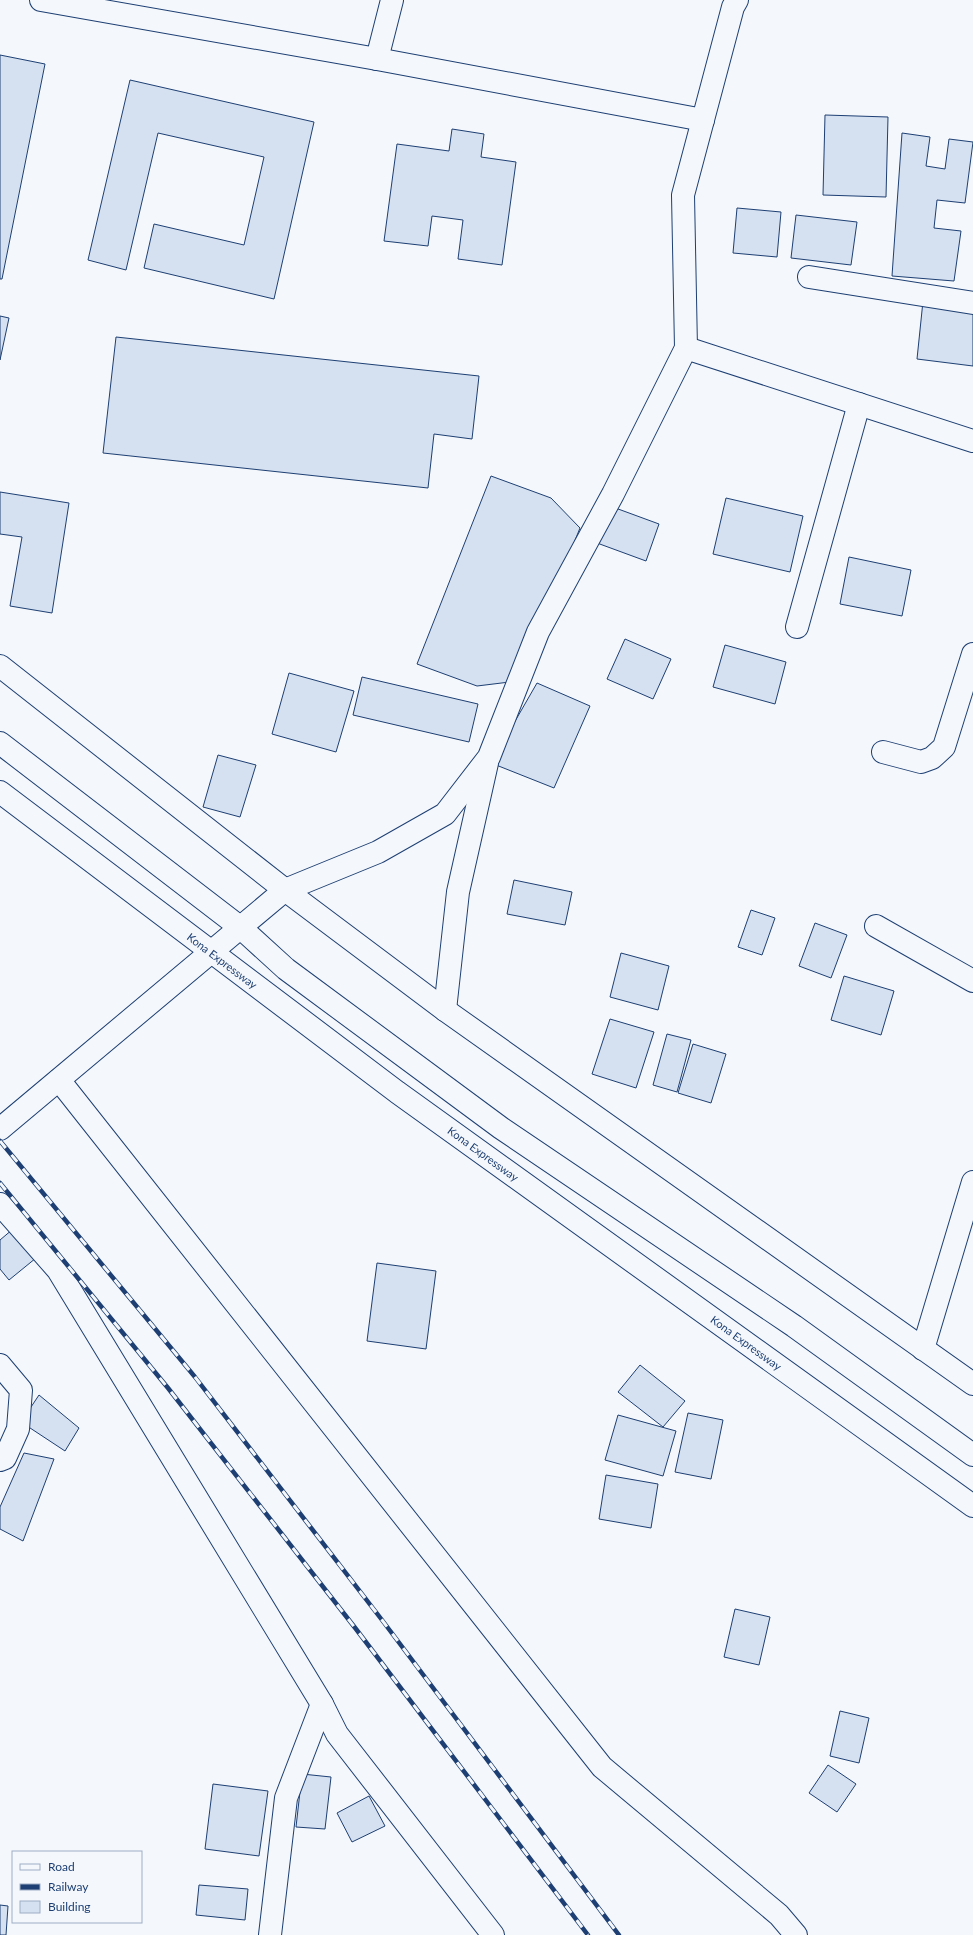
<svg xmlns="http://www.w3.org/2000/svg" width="973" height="1935" viewBox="0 0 973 1935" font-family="Lato,sans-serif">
	<rect width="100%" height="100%" fill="#f4f7fb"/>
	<g fill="#d5e0f0" stroke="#1d3f73">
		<path d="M 0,55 L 45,64 L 2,279 L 0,279 Z"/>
		<path d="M 130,80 L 314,122 L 274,299 L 144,268 L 154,224 L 244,245 L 264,157 L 158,133 L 126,270 L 88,260 Z"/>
		<path d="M 825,115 L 888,117 L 886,197 L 823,195 Z"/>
		<path d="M 452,129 L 484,134 L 481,157 L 516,162 L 502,265 L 458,259 L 463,220 L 432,216 L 428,246 L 384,241 L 397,144 L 449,151 Z"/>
		<path d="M 902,133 L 930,137 L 926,166 L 945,169 L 949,139 L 973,142 L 965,203 L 937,200 L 934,228 L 961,231 L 954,281 L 892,276 Z"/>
		<path d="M 737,208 L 781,212 L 777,257 L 733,253 Z"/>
		<path d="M 796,215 L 857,222 L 851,265 L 791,258 Z"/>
		<path d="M 923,301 L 973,307 L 973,366 L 917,359 Z"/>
		<path d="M 0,316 L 9,318 L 0,360 Z"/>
		<path d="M 116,337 L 479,376 L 472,439 L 434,434 L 428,488 L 103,453 Z"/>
		<path d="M 491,476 L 551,498 L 580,528 L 518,681 L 477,686 L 417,664 Z"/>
		<path d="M 0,492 L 69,503 L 52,613 L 10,606 L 22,537 L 0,534 Z"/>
		<path d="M 726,498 L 803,516 L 790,572 L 713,554 Z"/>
		<path d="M 610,506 L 659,524 L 646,561 L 597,543 Z"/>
		<path d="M 849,557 L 911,570 L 902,616 L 840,604 Z"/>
		<path d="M 625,639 L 671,659 L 653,699 L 607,679 Z"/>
		<path d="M 725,645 L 786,662 L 775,704 L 713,687 Z"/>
		<path d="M 289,673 L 354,691 L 336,752 L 272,734 Z"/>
		<path d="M 362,677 L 478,704 L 469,742 L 353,715 Z"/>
		<path d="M 537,683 L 590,706 L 554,788 L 491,763 Z"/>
		<path d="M 218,755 L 256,765 L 240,817 L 203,807 Z"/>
		<path d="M 514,880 L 572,892 L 565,925 L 507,914 Z"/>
		<path d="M 751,910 L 775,918 L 762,955 L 738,947 Z"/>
		<path d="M 815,923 L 847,935 L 831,978 L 799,966 Z"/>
		<path d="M 621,953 L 669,966 L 658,1010 L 610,997 Z"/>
		<path d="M 844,976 L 894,991 L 881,1035 L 831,1020 Z"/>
		<path d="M 610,1019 L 654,1032 L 636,1088 L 592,1074 Z"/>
		<path d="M 667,1034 L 691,1040 L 677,1092 L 653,1085 Z"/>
		<path d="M 693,1044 L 726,1054 L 711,1103 L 678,1093 Z"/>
		<path d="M 13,1229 L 36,1258 L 9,1280 L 0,1269 L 0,1240 Z"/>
		<path d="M 377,1263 L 436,1271 L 426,1349 L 367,1341 Z"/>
		<path d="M 640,1365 L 685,1401 L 663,1427 L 618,1392 Z"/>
		<path d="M 39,1395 L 79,1428 L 65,1451 L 21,1422 Z"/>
		<path d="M 688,1413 L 723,1420 L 711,1479 L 675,1472 Z"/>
		<path d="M 618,1415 L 676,1431 L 663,1476 L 605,1460 Z"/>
		<path d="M 24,1453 L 54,1459 L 23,1541 L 0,1529 L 0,1507 Z"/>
		<path d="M 606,1475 L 658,1484 L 651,1528 L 599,1519 Z"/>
		<path d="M 735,1609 L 770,1617 L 759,1665 L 724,1657 Z"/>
		<path d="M 840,1711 L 869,1718 L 859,1763 L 830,1756 Z"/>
		<path d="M 828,1765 L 856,1784 L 837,1812 L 809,1793 Z"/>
		<path d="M 302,1774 L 331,1777 L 325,1829 L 296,1827 Z"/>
		<path d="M 213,1784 L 268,1791 L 259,1856 L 205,1849 Z"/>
		<path d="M 369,1796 L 385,1826 L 352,1842 L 337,1813 Z"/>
		<path d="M 199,1885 L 248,1889 L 245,1920 L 196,1915 Z"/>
		<path d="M 0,1905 L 8,1906 L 6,1935 L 0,1935 Z"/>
	</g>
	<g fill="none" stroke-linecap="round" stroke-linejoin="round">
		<defs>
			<g id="minor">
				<path d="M 41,0 L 377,59 L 703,120"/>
				<path d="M 377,59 L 392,0"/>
				<path d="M 809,277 L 973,303"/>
				<path d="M 686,348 L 973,441"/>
				<path d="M 797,627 L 859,404"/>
				<path d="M 0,666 L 285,890 L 445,1010 L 973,1384"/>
				<path d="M 883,752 L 921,762 L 932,758 L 944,747 L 973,654"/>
				<path d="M 876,926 L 973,981"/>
				<path d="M 445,1010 L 458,892 L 487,763"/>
				<path d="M 59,1080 L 602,1767 L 779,1915 L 796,1935"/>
				<path d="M 0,1129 L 285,890 L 378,852 L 445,814 L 489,757 L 538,632 L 613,494 L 686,348 L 683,195 L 733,7 L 737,0"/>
				<path d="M 0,1204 L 58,1270 L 322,1704 L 337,1734 L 493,1935"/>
				<path d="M 923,1349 L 973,1182"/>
				<path d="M 0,1365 L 21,1390 L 18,1429 L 5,1458 L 0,1460"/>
				<path d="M 270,1935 L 286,1798 L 322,1704"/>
			</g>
			<g id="highway">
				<path d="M 0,743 L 241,928 L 286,969 L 501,1128 L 794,1326 L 973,1455"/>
				<path d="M 0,792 L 397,1092 L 973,1506"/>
			</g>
		</defs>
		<use href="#minor" stroke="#1d3f73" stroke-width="24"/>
		<use href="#highway" stroke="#1d3f73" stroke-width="24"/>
		<use href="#minor" stroke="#f4f7fb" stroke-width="22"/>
		<use href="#highway" stroke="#f4f7fb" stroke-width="22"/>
		<defs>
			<g id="rail">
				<path d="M 0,1141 L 195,1377 L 382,1620 L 619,1935"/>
				<path d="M 0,1183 L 168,1388 L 356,1629 L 588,1935"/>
			</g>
		</defs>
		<use href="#rail" stroke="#1d3f73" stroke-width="4.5"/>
		<use href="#rail" stroke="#f4f7fb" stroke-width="3" stroke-dasharray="9" stroke-linecap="butt"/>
	</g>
	<g text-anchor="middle" stroke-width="3" stroke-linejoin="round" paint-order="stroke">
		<g font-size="11" fill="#1d3f73" stroke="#f4f7fb">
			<text transform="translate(222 961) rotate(37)" y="4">Kona Expressway</text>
			<text transform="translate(483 1154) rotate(36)" y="4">Kona Expressway</text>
			<text transform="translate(746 1343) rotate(36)" y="4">Kona Expressway</text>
		</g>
	</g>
	<rect x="12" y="1851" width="130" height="72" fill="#f4f7fb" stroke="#9eadc5"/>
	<rect x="20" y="1864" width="20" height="6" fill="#f4f7fb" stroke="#9eadc5"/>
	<text x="48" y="1871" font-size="12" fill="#1d3f73">Road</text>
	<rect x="20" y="1884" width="20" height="6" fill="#1d3f73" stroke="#9eadc5"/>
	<text x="48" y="1891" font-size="12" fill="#1d3f73">Railway</text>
	<rect x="20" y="1901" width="20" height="12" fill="#d5e0f0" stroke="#9eadc5"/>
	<text x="48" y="1911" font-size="12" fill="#1d3f73">Building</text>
</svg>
